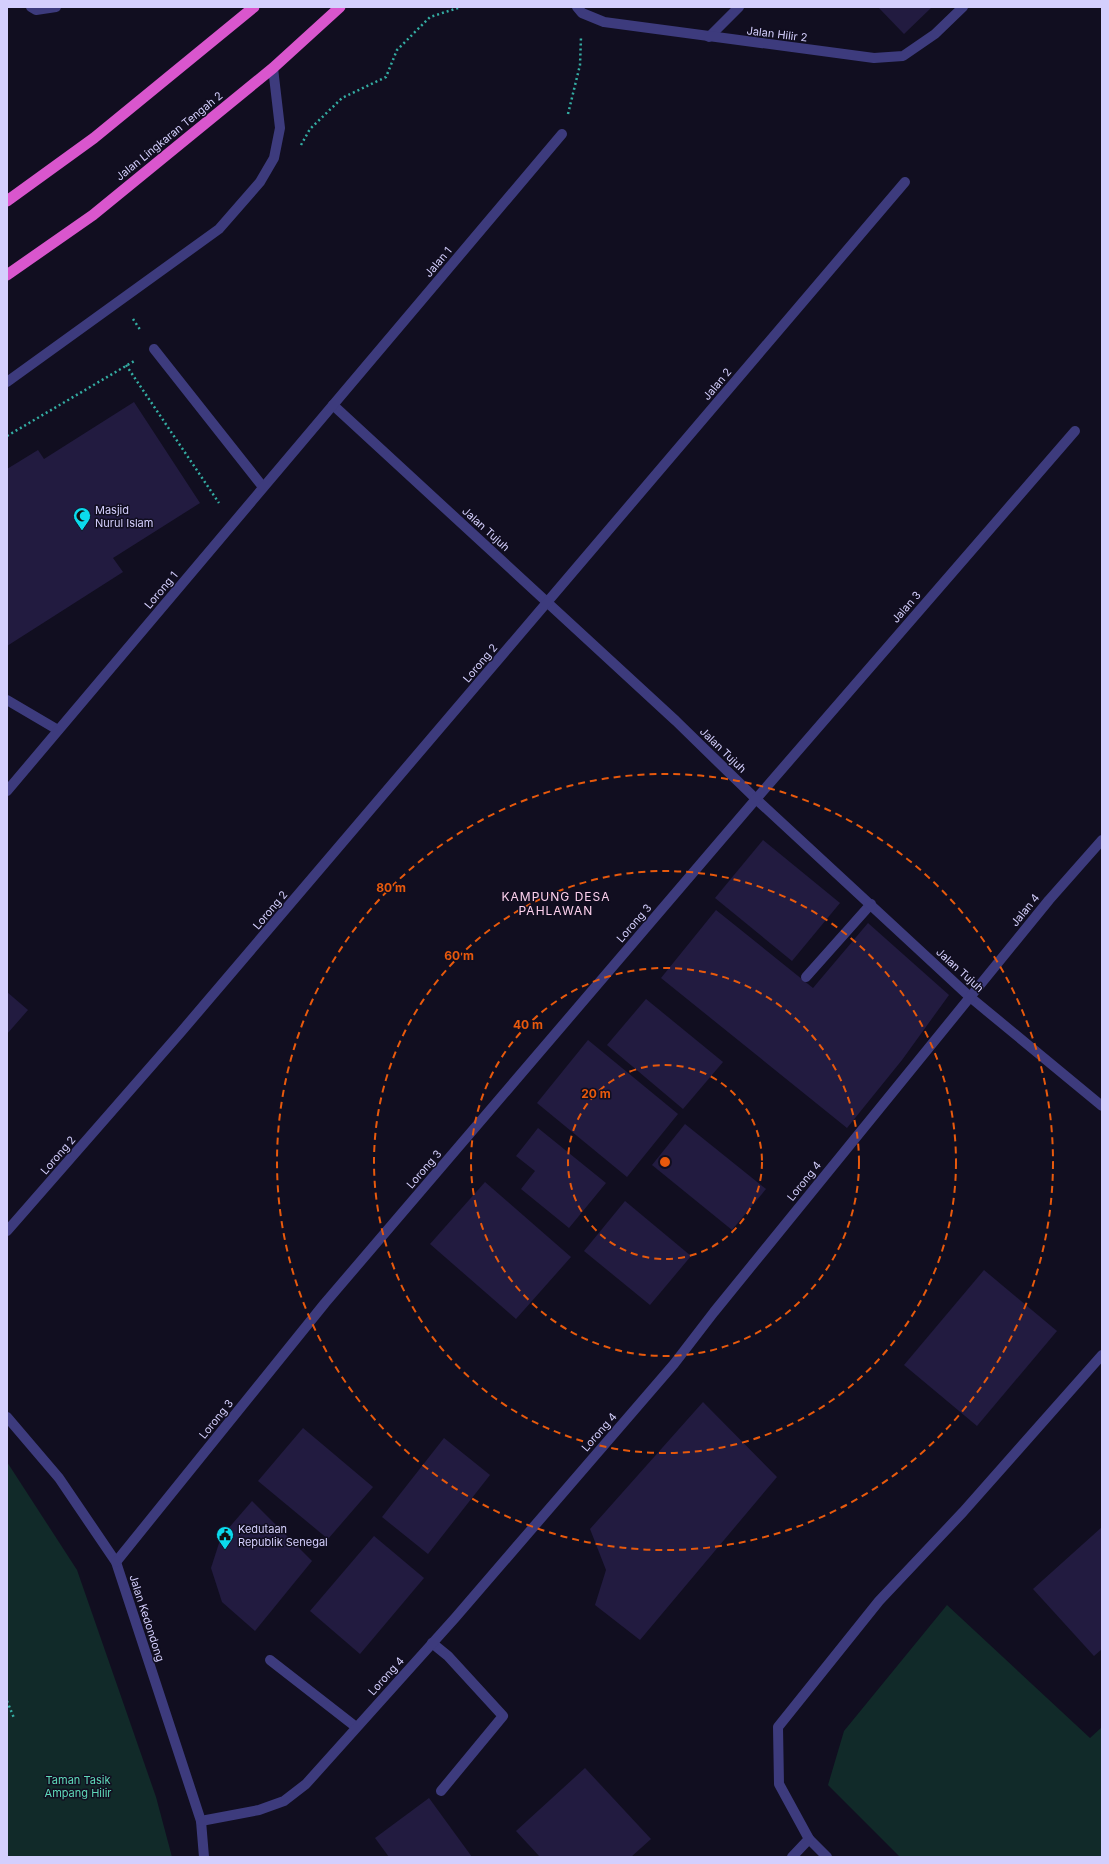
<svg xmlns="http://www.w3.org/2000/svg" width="1109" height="1864" viewBox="0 0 1109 1864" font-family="Inter,sans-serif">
	<rect width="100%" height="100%" fill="#110e20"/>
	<g fill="#112a29">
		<path d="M 7,1462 L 77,1570 L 156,1797 L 172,1857 L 7,1857 Z"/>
		<path d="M 947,1605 L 1090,1738 L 1102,1727 L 1102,1857 L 900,1857 L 828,1785 L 844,1731 Z"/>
	</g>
	<g fill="#221b40">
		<path d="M 878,7 L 932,7 L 904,34 Z"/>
		<path d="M 134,402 L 200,503 L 113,558 L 123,572 L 7,646 L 7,469 L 38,450 L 44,459 Z"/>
		<path d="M 763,840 L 840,903 L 792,961 L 715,898 Z"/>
		<path d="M 716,910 L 813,988 L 868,923 L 949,995 L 902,1060 L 847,1128 L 661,978 Z"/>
		<path d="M 7,992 L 28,1010 L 7,1034 Z"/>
		<path d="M 646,999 L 723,1062 L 683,1109 L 607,1045 Z"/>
		<path d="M 588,1040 L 678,1114 L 627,1177 L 537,1103 Z"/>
		<path d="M 685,1124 L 766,1189 L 732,1230 L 652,1165 Z"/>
		<path d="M 538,1128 L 606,1183 L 569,1228 L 521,1189 L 535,1171 L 516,1156 Z"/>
		<path d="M 485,1182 L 571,1257 L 516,1319 L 430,1244 Z"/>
		<path d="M 625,1201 L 691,1256 L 650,1305 L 584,1251 Z"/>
		<path d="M 984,1270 L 1057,1331 L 977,1426 L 904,1365 Z"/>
		<path d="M 703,1402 L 777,1477 L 640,1640 L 595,1605 L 606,1570 L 590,1529 Z"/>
		<path d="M 303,1428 L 373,1487 L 328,1539 L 258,1481 Z"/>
		<path d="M 444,1438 L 490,1475 L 428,1554 L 382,1517 Z"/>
		<path d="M 252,1501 L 312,1561 L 255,1631 L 222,1602 L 211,1568 L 221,1537 Z"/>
		<path d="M 1102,1527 L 1102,1649 L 1094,1656 L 1033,1589 Z"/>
		<path d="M 374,1536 L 424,1578 L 360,1654 L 310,1611 Z"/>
		<path d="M 585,1768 L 651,1839 L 631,1857 L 540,1857 L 516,1831 Z"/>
		<path d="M 429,1798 L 472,1857 L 389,1857 L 375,1838 Z"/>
	</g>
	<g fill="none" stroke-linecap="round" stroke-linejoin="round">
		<g stroke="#34ada3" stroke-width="2.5" stroke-dasharray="2 3" stroke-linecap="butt">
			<path d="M 568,114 L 580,65 L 581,37"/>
			<path d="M 301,145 L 310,129 L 342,98 L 386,77 L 397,50 L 430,17 L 461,7"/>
			<path d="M 133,319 L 141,331"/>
			<path d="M 126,365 L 219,503"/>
			<path d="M 7,436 L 136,360"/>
			<path d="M 7,1701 L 14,1718"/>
		</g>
		<g stroke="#3d3b7d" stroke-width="10">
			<path d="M 709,37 L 739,7"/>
			<path d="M 154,349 L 263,487"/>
			<path d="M 7,382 L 219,229 L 260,182 L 274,158 L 280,128 L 273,68"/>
			<path d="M 7,700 L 58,730"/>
			<path d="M 806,977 L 871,904"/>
			<path d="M 432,1643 L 448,1656 L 503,1716 L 441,1791"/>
			<path d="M 270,1660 L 356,1727"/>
			<path d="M 809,1839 L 827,1857"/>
			<path d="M 792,1857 L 809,1839 L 779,1784 L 778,1727 L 879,1601 L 963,1512 L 1102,1355"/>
		</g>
		<g stroke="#3d3b7d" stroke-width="10">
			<path d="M 31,7 L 36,10 L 56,7"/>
			<path d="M 577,7 L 582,13 L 604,22 L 874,58 L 903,56 L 935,34 L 963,7"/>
			<path d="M 333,405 L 676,721 L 756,799 L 970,997 L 1102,1106"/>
			<path d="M 7,791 L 562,134"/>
			<path d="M 7,1231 L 181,1032 L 905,182"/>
			<path d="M 7,1417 L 59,1478 L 116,1562 L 201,1821 L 204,1857"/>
			<path d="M 116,1562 L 325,1303 L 756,799 L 1075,431"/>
			<path d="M 201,1821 L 259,1810 L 284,1801 L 306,1784 L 455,1618 L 674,1364 L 714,1312 L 1049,900 L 1102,840"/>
		</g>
		<g stroke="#d956cd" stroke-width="11">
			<path d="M 7,201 L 94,138 L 254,7"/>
			<path d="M 7,275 L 93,215 L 273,68 L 340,7"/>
		</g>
	</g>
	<g fill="none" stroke="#e8590c" stroke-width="2" stroke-dasharray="7 5">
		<circle cx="665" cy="1162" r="97"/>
		<circle cx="665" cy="1162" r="194"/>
		<circle cx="665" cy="1162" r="291"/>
		<circle cx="665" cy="1162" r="388"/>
	</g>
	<defs>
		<symbol id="mosque-pin" viewBox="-11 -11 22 30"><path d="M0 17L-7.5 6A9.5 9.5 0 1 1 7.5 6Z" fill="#0bdaed" stroke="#110e20"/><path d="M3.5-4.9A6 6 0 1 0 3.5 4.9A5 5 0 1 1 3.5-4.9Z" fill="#111"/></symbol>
		<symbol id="civic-pin" viewBox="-11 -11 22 30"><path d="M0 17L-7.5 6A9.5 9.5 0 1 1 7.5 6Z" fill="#0bdaed" stroke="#110e20"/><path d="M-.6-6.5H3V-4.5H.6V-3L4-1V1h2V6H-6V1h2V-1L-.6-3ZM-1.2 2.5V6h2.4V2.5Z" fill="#111"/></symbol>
	</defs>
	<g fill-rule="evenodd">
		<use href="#mosque-pin" x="72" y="506" width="20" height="27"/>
		<use href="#civic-pin" x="215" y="1525" width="20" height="27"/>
	</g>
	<g text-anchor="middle" stroke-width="3" stroke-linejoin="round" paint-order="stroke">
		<g font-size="11" fill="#d4cffd" stroke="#110e20">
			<text transform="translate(777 34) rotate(7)" y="4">Jalan Hilir 2</text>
			<text transform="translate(169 136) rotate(-39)" y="4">Jalan Lingkaran Tengah 2</text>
			<text transform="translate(438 262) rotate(-50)" y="4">Jalan 1</text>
			<text transform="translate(717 384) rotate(-50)" y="4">Jalan 2</text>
			<text transform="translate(486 529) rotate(42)" y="4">Jalan Tujuh</text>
			<text transform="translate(161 590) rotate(-50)" y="4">Lorong 1</text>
			<text transform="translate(906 607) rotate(-49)" y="4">Jalan 3</text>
			<text transform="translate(480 663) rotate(-50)" y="4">Lorong 2</text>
			<text transform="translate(723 750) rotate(44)" y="4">Jalan Tujuh</text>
			<text transform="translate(270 910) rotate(-50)" y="4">Lorong 2</text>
			<text transform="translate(1025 910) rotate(-51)" y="4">Jalan 4</text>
			<text transform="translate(634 923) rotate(-49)" y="4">Lorong 3</text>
			<text transform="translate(960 970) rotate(42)" y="4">Jalan Tujuh</text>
			<text transform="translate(58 1155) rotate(-49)" y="4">Lorong 2</text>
			<text transform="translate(424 1169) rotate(-49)" y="4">Lorong 3</text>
			<text transform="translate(804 1181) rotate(-51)" y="4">Lorong 4</text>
			<text transform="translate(216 1419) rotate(-51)" y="4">Lorong 3</text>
			<text transform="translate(599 1432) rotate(-49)" y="4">Lorong 4</text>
			<text transform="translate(147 1618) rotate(72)" y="4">Jalan Kedondong</text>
			<text transform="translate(386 1676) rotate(-48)" y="4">Lorong 4</text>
		</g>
		<g font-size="11" fill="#d4cffd" stroke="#110e20" text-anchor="start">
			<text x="95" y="514">Masjid<tspan x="95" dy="13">Nurul Islam</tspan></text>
			<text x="238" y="1533">Kedutaan<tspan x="238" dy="13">Republik Senegal</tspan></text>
		</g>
		<g font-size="11" fill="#5fd9b9" stroke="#110e20">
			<text x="78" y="1784">Taman Tasik<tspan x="78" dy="13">Ampang Hilir</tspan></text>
		</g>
		<g font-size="12" letter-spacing="1" fill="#fdd1ee" stroke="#110e20">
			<text x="556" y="901">KAMPUNG DESA<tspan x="556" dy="14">PAHLAWAN</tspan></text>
		</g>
	</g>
	<circle cx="665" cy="1162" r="6" fill="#e8590c" stroke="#110e20" stroke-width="2"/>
	<g font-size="12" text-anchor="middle" font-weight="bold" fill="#e8590c" stroke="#110e20" stroke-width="3" stroke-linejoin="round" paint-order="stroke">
		<text x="391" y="892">80 m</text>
		<text x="459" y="960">60 m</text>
		<text x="528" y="1029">40 m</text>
		<text x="596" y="1098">20 m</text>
	</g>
	<rect width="1109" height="1864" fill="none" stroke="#d4cffd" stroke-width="16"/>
</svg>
